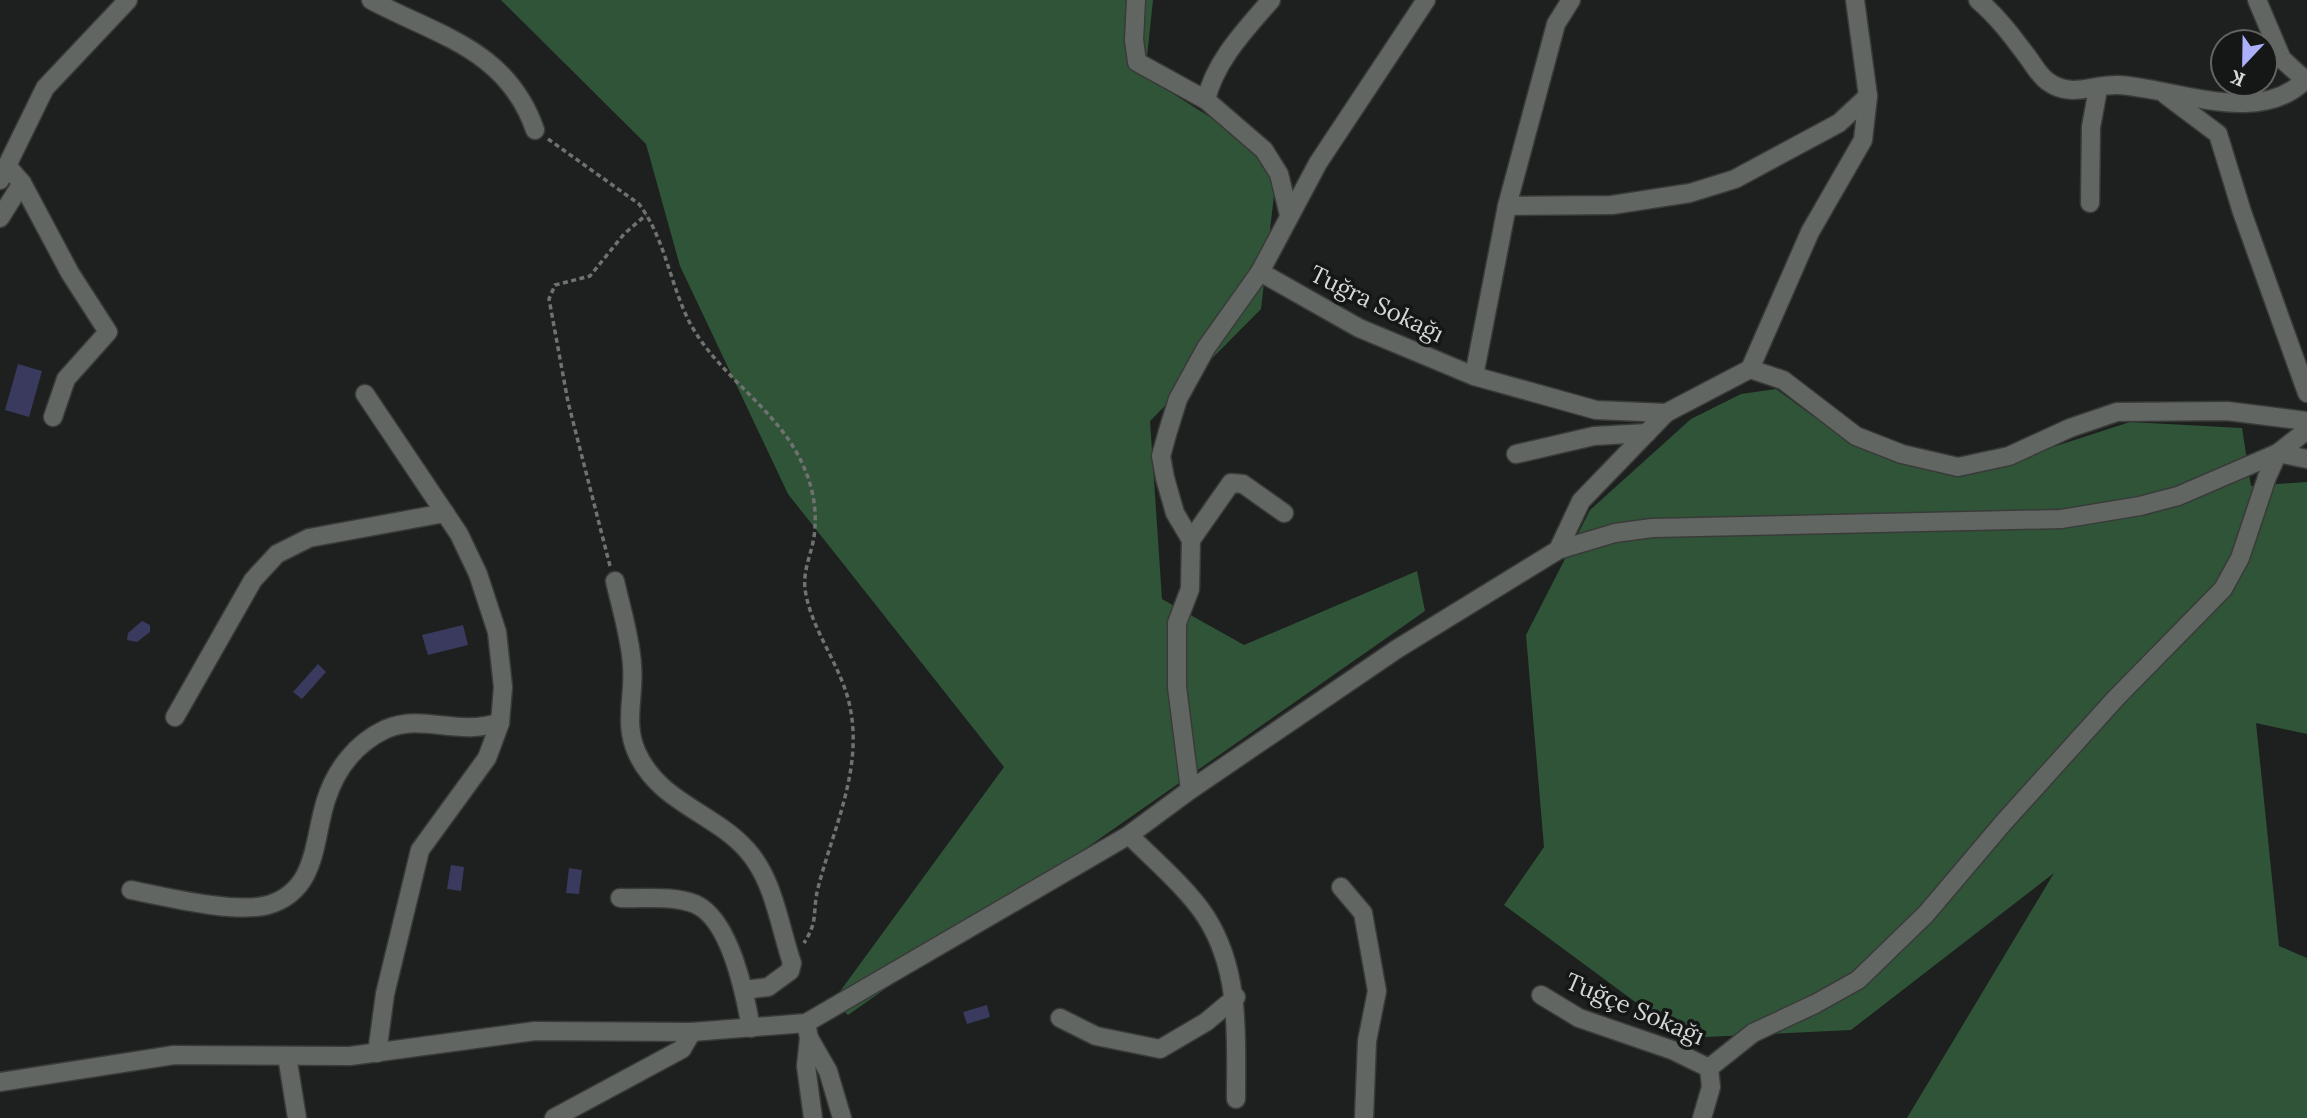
<svg xmlns="http://www.w3.org/2000/svg" width="2307" height="1118" viewBox="0 0 2307 1118" font-family="Lora,serif">
	<rect width="100%" height="100%" fill="#1d201e"/>
	<g fill="#305438">
		<path d="M 501,0 L 1153,0 L 1145,76 L 1278,160 L 1261,309 L 1150,421 L 1162,599 L 1244,645 L 1417,571 L 1425,611 L 848,1015 L 833,1001 L 1004,767 L 788,494 L 680,266 L 646,144 Z"/>
		<path d="M 1776,389 L 1853,445 L 1960,477 L 2130,422 L 2242,428 L 2251,486 L 2307,482 L 2307,734 L 2256,723 L 2279,946 L 2307,958 L 2307,1118 L 1907,1118 L 2054,873 L 1851,1030 L 1684,1038 L 1504,905 L 1544,847 L 1526,635 L 1590,510 L 1691,419 L 1741,394 Z"/>
	</g>
	<g fill="#393a5e">
		<path d="M 18,364 L 42,371 L 29,417 L 5,410 Z"/>
		<path d="M 142,621 L 150,625 L 150,632 L 137,642 L 127,640 L 128,633 Z"/>
		<path d="M 463,625 L 468,645 L 428,655 L 422,635 Z"/>
		<path d="M 318,664 L 326,672 L 302,699 L 293,692 Z"/>
		<path d="M 451,865 L 464,867 L 461,891 L 447,889 Z"/>
		<path d="M 569,868 L 582,870 L 579,894 L 566,893 Z"/>
		<path d="M 987,1005 L 990,1017 L 967,1024 L 963,1012 Z"/>
	</g>
	<g fill="none" stroke-linecap="round" stroke-linejoin="round">
		<defs>
			<g id="minor">
				<path d="M 371,0 C 438,36 507,49 535,130"/>
				<path d="M 1136,0 L 1134,40 L 1137,62 L 1206,100 L 1264,150 L 1279,174 L 1289,215"/>
				<path d="M 1571,0 L 1556,24 L 1507,206 L 1612,205 L 1690,193 L 1735,179 L 1839,123 L 1868,96"/>
				<path d="M 1978,0 C 1997,16 2012,36 2027,56 C 2033,64 2039,75 2047,81 C 2071,99 2092,84 2118,85 C 2175,88 2261,128 2307,78"/>
				<path d="M 2257,0 L 2282,59 L 2305,80"/>
				<path d="M 2166,95 L 2218,134 L 2242,212 L 2307,393"/>
				<path d="M 1206,100 C 1215,61 1245,30 1271,0"/>
				<path d="M 8,167 L 22,183 L 70,273 L 108,332 L 66,379 L 53,417"/>
				<path d="M 0,180 L 45,88 L 128,0"/>
				<path d="M 2090,203 L 2091,127 L 2098,89"/>
				<path d="M 0,218 L 22,183"/>
				<path d="M 1260,272 L 1359,328 L 1474,376 L 1596,410 L 1666,413"/>
				<path d="M 1750,369 L 1783,380 L 1856,436 L 1902,454 L 1958,467 L 2009,456 L 2070,428 L 2117,412 L 2227,411 L 2307,421"/>
				<path d="M 1474,376 L 1507,206"/>
				<path d="M 365,394 L 459,534 L 478,574 L 497,632 L 503,687 L 500,723 L 487,758 L 420,850 L 385,994 L 377,1053"/>
				<path d="M 1516,454 L 1594,436 L 1647,433"/>
				<path d="M 1191,540 L 1231,483 L 1243,484 L 1284,513"/>
				<path d="M 1558,550 L 1581,501 L 1666,413 L 1750,369 L 1810,232 L 1863,140 L 1868,96 L 1855,0"/>
				<path d="M 615,581 C 621,608 630,636 632,664 C 635,696 623,723 637,753 C 660,803 713,812 747,850 C 774,880 779,925 792,963 L 790,971 L 768,987 L 744,990"/>
				<path d="M 175,717 L 253,580 L 277,554 L 309,538 L 445,513"/>
				<path d="M 1190,790 L 1177,687 L 1177,623 L 1190,589 L 1191,540 L 1175,513 L 1165,478 L 1161,456 L 1168,431 L 1178,399 L 1206,348 L 1260,272 L 1318,163 L 1426,0"/>
				<path d="M 1129,835 C 1153,859 1188,889 1206,917 C 1241,972 1236,1036 1236,1099"/>
				<path d="M 1341,887 L 1363,913 L 1377,991 L 1367,1041 L 1364,1118"/>
				<path d="M 131,890 C 166,897 235,914 268,905 C 318,890 313,840 326,800 C 336,769 356,743 386,729 C 416,716 443,729 474,727 C 483,727 492,724 500,723"/>
				<path d="M 620,898 C 643,899 673,895 695,904 C 730,919 745,994 751,1028"/>
				<path d="M 1541,995 L 1579,1018 L 1672,1050 L 1709,1068"/>
				<path d="M 1060,1018 L 1096,1036 L 1160,1049 L 1206,1022 L 1236,997"/>
				<path d="M 806,1023 L 809,1038 L 828,1071 L 842,1118"/>
				<path d="M 809,1038 L 806,1066 L 813,1118"/>
				<path d="M 287,1056 L 297,1118"/>
				<path d="M 1709,1068 L 1753,1033 L 1815,1004 L 1858,980 L 1926,914 L 2004,822 L 2116,698 L 2223,589 L 2240,558 L 2267,477 L 2278,453 L 2307,430"/>
				<path d="M 0,1082 L 174,1055 L 350,1056 L 535,1031 L 692,1032 L 806,1023 L 1129,835 L 1190,790 L 1397,649 L 1558,550 L 1615,533 L 1652,528 L 2061,519 L 2140,506 L 2178,496 L 2278,453 L 2307,459"/>
				<path d="M 554,1118 L 682,1049 L 692,1032"/>
				<path d="M 1702,1118 L 1711,1087 L 1709,1068"/>
			</g>
		</defs>
		<use href="#minor" stroke="#393b39" stroke-width="21"/>
		<g stroke="#6f7270" stroke-width="3.5" stroke-dasharray="5 3.5" stroke-linecap="butt">
			<path d="M 548,139 L 639,204 C 666,240 670,286 691,325 C 719,375 771,405 798,455 C 812,481 818,508 814,537 C 811,555 803,570 805,589 C 811,631 842,666 850,707 C 863,770 833,829 818,888 C 812,912 819,920 804,943"/>
			<path d="M 610,566 L 568,402 L 549,299 L 555,285 L 590,276 L 624,234 L 646,215"/>
		</g>
		<use href="#minor" stroke="#626663" stroke-width="18"/>
	</g>
	<g text-anchor="middle" stroke-width="7" stroke-linejoin="round" paint-order="stroke">
		<g font-size="24" fill="#d6d8d6" stroke="#141715">
			<text transform="translate(1377 304) rotate(26)" y="8">Tuğra Sokağı</text>
			<text transform="translate(1635 1009) rotate(23)" y="8">Tuğçe Sokağı</text>
		</g>
	</g>
	<g transform="translate(2244 63) rotate(202)"><circle r="33" fill="#141715" stroke="#626462" stroke-width="2"/>
	<path d="M0-5L12 26L0 18L-12 26Z" fill="#acaffb"/>
	<text y="-10" font-size="19" font-weight="bold" text-anchor="middle" fill="#d6d8d6">K</text>
	</g>
</svg>
